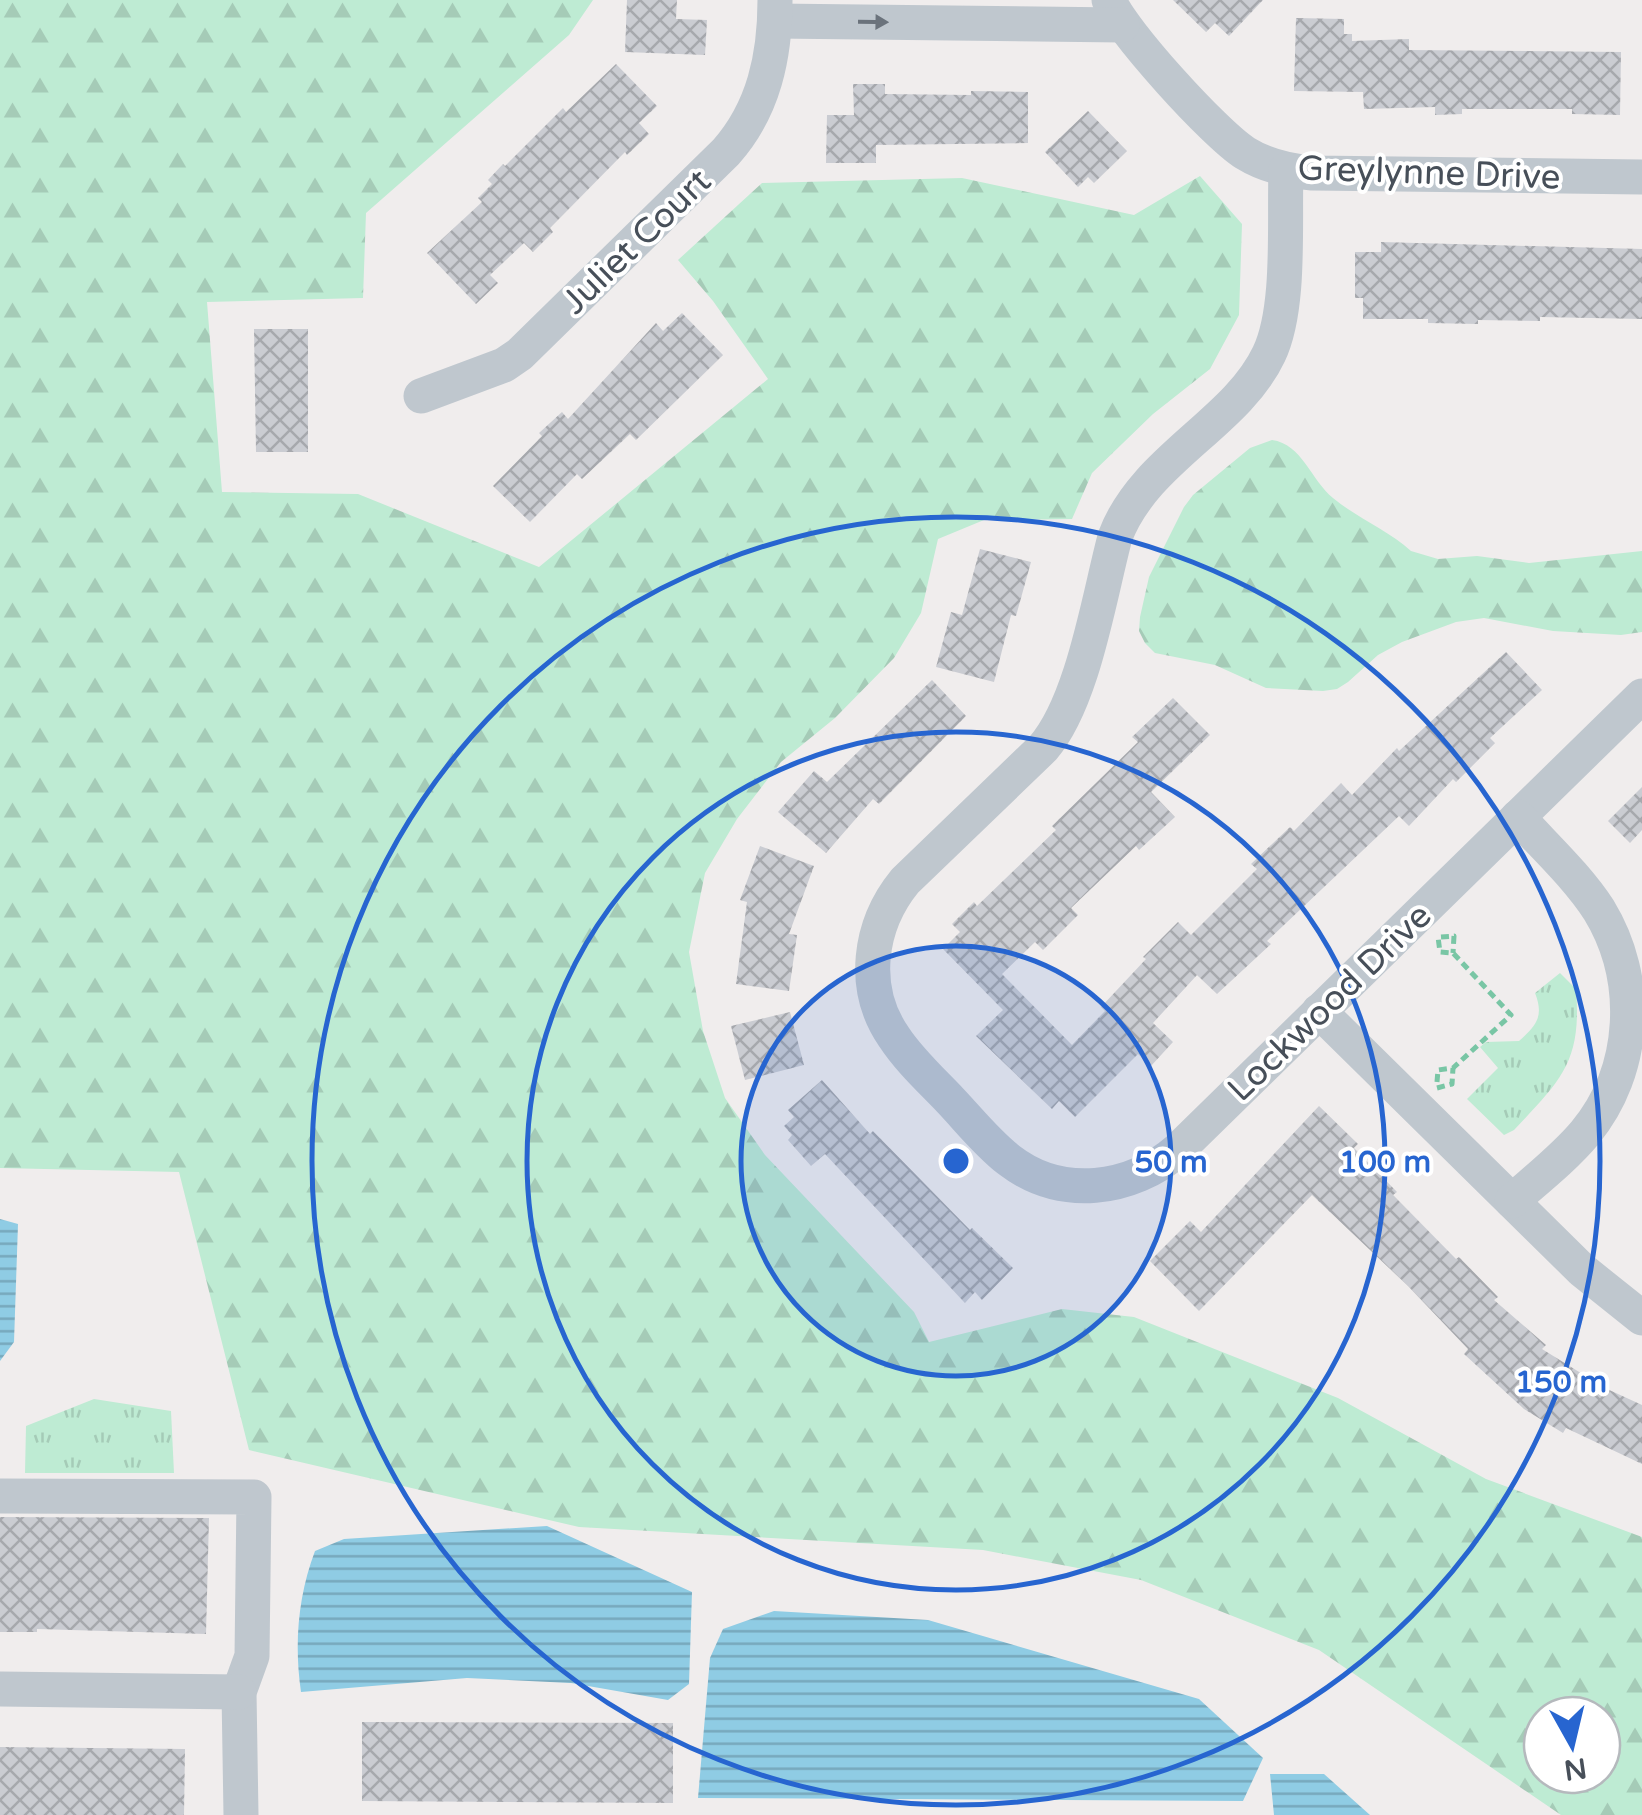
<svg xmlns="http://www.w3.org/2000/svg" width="1642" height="1815" viewBox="0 0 1642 1815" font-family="'Varela Round',sans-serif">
	<defs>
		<pattern id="forest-firs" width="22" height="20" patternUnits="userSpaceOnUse" patternTransform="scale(2.5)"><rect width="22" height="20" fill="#beebd3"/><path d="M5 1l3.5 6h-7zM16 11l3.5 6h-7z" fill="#a5cbb7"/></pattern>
		<pattern id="park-tufts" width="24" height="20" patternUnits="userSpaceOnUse" patternTransform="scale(2.5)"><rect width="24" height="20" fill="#beebd3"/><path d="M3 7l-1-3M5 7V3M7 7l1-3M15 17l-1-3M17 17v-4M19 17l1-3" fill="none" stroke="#a5cbb7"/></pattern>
		<pattern id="water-rules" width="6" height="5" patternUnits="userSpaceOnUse" patternTransform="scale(2.5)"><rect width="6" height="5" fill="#8fcce4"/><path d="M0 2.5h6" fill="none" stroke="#77a8bc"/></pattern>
		<pattern id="building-cross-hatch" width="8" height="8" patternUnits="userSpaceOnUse" patternTransform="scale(2.5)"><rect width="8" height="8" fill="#caccd2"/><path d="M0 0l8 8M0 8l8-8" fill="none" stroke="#a6a8ad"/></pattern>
	</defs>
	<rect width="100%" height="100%" fill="#f0eded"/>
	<g fill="url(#forest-firs)" fill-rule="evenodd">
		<path d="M 0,0 L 593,0 L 569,35 L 366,213 L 363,298 L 207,302 L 222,492 L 358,494 L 539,567 L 768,379 L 713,301 L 678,260 L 762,183 L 962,178 L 1134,215 L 1200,176 L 1242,224 L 1239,315 L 1210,369 L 1153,414 L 1092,473 L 1072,519 L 984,520 L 938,539 L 921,613 L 894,658 L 835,718 L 781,762 L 737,819 L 705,873 L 689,952 L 703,1031 L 725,1098 L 765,1155 L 914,1312 L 929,1342 L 1062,1309 L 1134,1317 L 1338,1398 L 1486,1479 L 1642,1537 L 1642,1815 L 1561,1815 L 1319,1650 L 1141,1580 L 983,1550 L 579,1527 L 249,1450 L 179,1172 L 0,1168 ZM 1602,1715 L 1602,1775 L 1542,1775 L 1542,1715 Z"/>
		<path d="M 1272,440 C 1302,444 1311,480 1333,498 C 1357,518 1388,530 1411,551 L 1438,559 L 1477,556 L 1529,563 L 1642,551 L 1642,632 L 1621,635 L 1553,631 L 1484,618 L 1456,622 L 1402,642 L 1378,655 L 1348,682 L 1337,689 L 1323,691 L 1266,688 L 1215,665 L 1155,653 L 1145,643 L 1139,631 L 1140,617 L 1149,577 L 1184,507 L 1193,495 L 1250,448 Z"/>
	</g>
	<g fill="url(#park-tufts)">
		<path d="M 1560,973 L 1576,989 C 1582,1062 1561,1080 1514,1130 L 1504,1135 L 1467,1099 L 1498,1068 L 1480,1047 L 1486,1042 L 1519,1041 C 1537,1025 1544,1016 1535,993 Z"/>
		<path d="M 94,1399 L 171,1411 L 174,1473 L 25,1473 L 26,1426 Z"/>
	</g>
	<g fill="url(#water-rules)">
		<path d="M 0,1219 L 18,1224 L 14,1342 L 0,1361 Z"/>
		<path d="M 547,1526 L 692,1592 L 689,1684 L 668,1700 L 571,1683 L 467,1678 L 301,1692 C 294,1644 298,1596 315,1551 L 344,1539 Z"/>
		<path d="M 774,1611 L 928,1620 L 1199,1699 L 1263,1758 L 1243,1801 L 698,1798 L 710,1658 L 723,1629 Z"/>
		<path d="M 1270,1774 L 1324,1774 L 1370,1815 L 1274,1815 Z"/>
	</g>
	<g fill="url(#building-cross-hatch)">
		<path d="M 627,0 L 677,0 L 676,19 L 707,20 L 705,55 L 625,52 Z"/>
		<path d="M 1173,0 L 1263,0 L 1229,36 L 1215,23 L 1206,32 Z"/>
		<path d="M 1296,18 L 1344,19 L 1344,34 L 1352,34 L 1352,41 L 1409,39 L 1409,50 L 1621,52 L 1620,115 L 1572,114 L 1572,109 L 1462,109 L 1462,114 L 1435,115 L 1435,107 L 1364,109 L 1363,92 L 1294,91 Z"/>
		<path d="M 616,64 L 657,106 L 639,123 L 649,134 L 627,155 L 625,152 L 550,228 L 553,232 L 533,252 L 524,243 L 490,275 L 498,283 L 476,304 L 427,253 L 482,202 L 478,198 L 492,184 L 488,180 L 503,164 L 505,166 L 563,108 L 566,112 Z"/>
		<path d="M 853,84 L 885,84 L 885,94 L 971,95 L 971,91 L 1028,92 L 1028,143 L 876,145 L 876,163 L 826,163 L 827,115 L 854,115 Z"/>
		<path d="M 1088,111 L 1127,151 L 1094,183 L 1088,177 L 1078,187 L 1045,152 Z"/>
		<path d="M 1381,242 L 1642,249 L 1642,319 L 1540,317 L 1540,321 L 1478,320 L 1478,324 L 1428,323 L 1428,319 L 1363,319 L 1363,298 L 1355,298 L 1355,252 L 1381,252 Z"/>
		<path d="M 682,313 L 723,355 L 636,440 L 630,434 L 582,479 L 577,474 L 530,522 L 493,486 L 542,436 L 539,433 L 562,412 L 568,419 L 656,323 L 663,331 Z"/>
		<path d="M 254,329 L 308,329 L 308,452 L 256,452 Z"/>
		<path d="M 980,549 L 1031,562 L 1016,616 L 1011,615 L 994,682 L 936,667 L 951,612 L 962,615 Z"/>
		<path d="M 1506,652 L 1542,690 L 1490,738 L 1495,743 L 1456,782 L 1453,779 L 1409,826 L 1399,816 L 1267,941 L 1271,944 L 1217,994 L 1197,975 L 1153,1023 L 1173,1042 L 1151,1066 L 1138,1054 L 1075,1117 L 1059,1101 L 1052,1109 L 976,1036 L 1003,1010 L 943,949 L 960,932 L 952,924 L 974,902 L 977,906 L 1056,830 L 1052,826 L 1138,742 L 1132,737 L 1173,698 L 1210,735 L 1151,792 L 1175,817 L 1139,850 L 1136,846 L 1071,908 L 1078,915 L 1043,950 L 1035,942 L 1002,974 L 1072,1045 L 1105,1011 L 1101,1007 L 1146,959 L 1143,957 L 1178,922 L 1191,935 L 1257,869 L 1251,864 L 1290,827 L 1294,831 L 1341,783 L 1352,795 L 1397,748 L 1399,751 Z"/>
		<path d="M 932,680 L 966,716 L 879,804 L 873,799 L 826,853 L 778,812 L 814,771 L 827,782 Z"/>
		<path d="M 1642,787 L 1642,830 L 1630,843 L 1608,821 Z"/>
		<path d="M 760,846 L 814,866 L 789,934 L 797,935 L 789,991 L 736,984 L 747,902 L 740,900 Z"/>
		<path d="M 790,1012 L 804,1065 L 745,1080 L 731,1026 Z"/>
		<path d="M 822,1080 L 870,1134 L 873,1131 L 970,1230 L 972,1228 L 1013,1268 L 982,1300 L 975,1292 L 965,1303 L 825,1154 L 811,1166 L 788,1140 L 792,1135 L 784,1126 L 794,1117 L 788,1110 Z"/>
		<path d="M 1319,1106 L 1358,1144 L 1354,1148 L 1397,1192 L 1393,1195 L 1456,1259 L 1459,1257 L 1498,1297 L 1494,1300 L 1546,1345 L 1542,1349 L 1605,1388 L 1642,1405 L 1642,1464 L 1566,1428 L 1563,1433 L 1524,1409 L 1464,1354 L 1468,1349 L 1408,1286 L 1312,1195 L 1199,1311 L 1150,1261 L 1190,1221 L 1201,1232 Z"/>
		<path d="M 0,1517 L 209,1518 L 206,1634 L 37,1629 L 37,1632 L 0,1632 Z"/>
		<path d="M 362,1722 L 673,1723 L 673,1803 L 362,1801 Z"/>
		<path d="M 0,1747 L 185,1749 L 184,1815 L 0,1815 Z"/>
	</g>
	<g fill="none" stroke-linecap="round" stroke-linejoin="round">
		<g stroke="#79c6a5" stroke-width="5" stroke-dasharray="8 5" stroke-linecap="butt">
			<path d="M 1441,937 L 1454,936 L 1453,953"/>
			<path d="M 1437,1082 L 1438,1070 L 1453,1068 L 1511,1015 L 1453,953 L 1440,952 L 1438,937"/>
			<path d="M 1437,1088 L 1452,1084 L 1453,1068"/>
		</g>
		<g stroke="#bfc7ce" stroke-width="35">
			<path d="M 1109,0 C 1121,31 1215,134 1245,153 C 1266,166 1288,171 1312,173 L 1642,177"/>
			<path d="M 775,21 L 1122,25"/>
			<path d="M 1286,170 C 1284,222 1291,308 1269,354 C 1236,424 1144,459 1115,537 C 1099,597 1083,702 1043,748 L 905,881 C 869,925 860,988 894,1037 C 909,1060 931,1080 950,1100 C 969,1120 987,1143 1009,1160 C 1061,1200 1131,1191 1178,1150 L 1642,696"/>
			<path d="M 421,396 L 504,365 L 520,354 L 726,152 C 764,109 775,56 775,0"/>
			<path d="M 1319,1011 L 1582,1270 L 1642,1318"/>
			<path d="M 1512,1201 C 1537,1179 1564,1158 1585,1133 C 1637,1070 1641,979 1599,910 C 1577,876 1545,847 1518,817"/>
			<path d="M 0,1496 L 254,1497 L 252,1656 L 239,1692 L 241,1815"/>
			<path d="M 0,1689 L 239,1692"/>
		</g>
	</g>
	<defs><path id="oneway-solid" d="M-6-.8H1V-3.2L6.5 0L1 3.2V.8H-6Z" transform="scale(2.5)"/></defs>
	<use fill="#6b737c" href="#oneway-solid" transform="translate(873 22) rotate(1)"/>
	<circle cx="956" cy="1161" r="215" fill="#2765d0" fill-opacity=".12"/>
	<g fill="none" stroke="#2765d0" stroke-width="5">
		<circle cx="956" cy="1161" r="215"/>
		<circle cx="956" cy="1161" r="429"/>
		<circle cx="956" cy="1161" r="644"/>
	</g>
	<g text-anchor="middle" stroke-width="8" stroke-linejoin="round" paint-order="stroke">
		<g font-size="35" fill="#474f59" stroke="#fff">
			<text transform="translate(1429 172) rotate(2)" y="12">Greylynne Drive</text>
			<text transform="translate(636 241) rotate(-44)" y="12">Juliet Court</text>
			<text transform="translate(1329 1002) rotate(-44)" y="12">Lockwood Drive</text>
		</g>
	</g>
	<circle cx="956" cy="1161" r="15" fill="#2765d0" stroke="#fff" stroke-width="5"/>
	<g font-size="30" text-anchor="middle" font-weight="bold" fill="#2765d0" stroke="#fff" stroke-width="8" stroke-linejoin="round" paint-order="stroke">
		<text x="1171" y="1172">50 m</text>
		<text x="1385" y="1172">100 m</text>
		<text x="1561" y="1392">150 m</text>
	</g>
	<g transform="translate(1572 1745) rotate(172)"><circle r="48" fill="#ffffff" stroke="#b5b9bd" stroke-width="2.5"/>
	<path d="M0-8L18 38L0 25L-18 38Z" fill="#2765d0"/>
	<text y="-15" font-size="28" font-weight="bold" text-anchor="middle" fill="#474f59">N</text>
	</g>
</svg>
